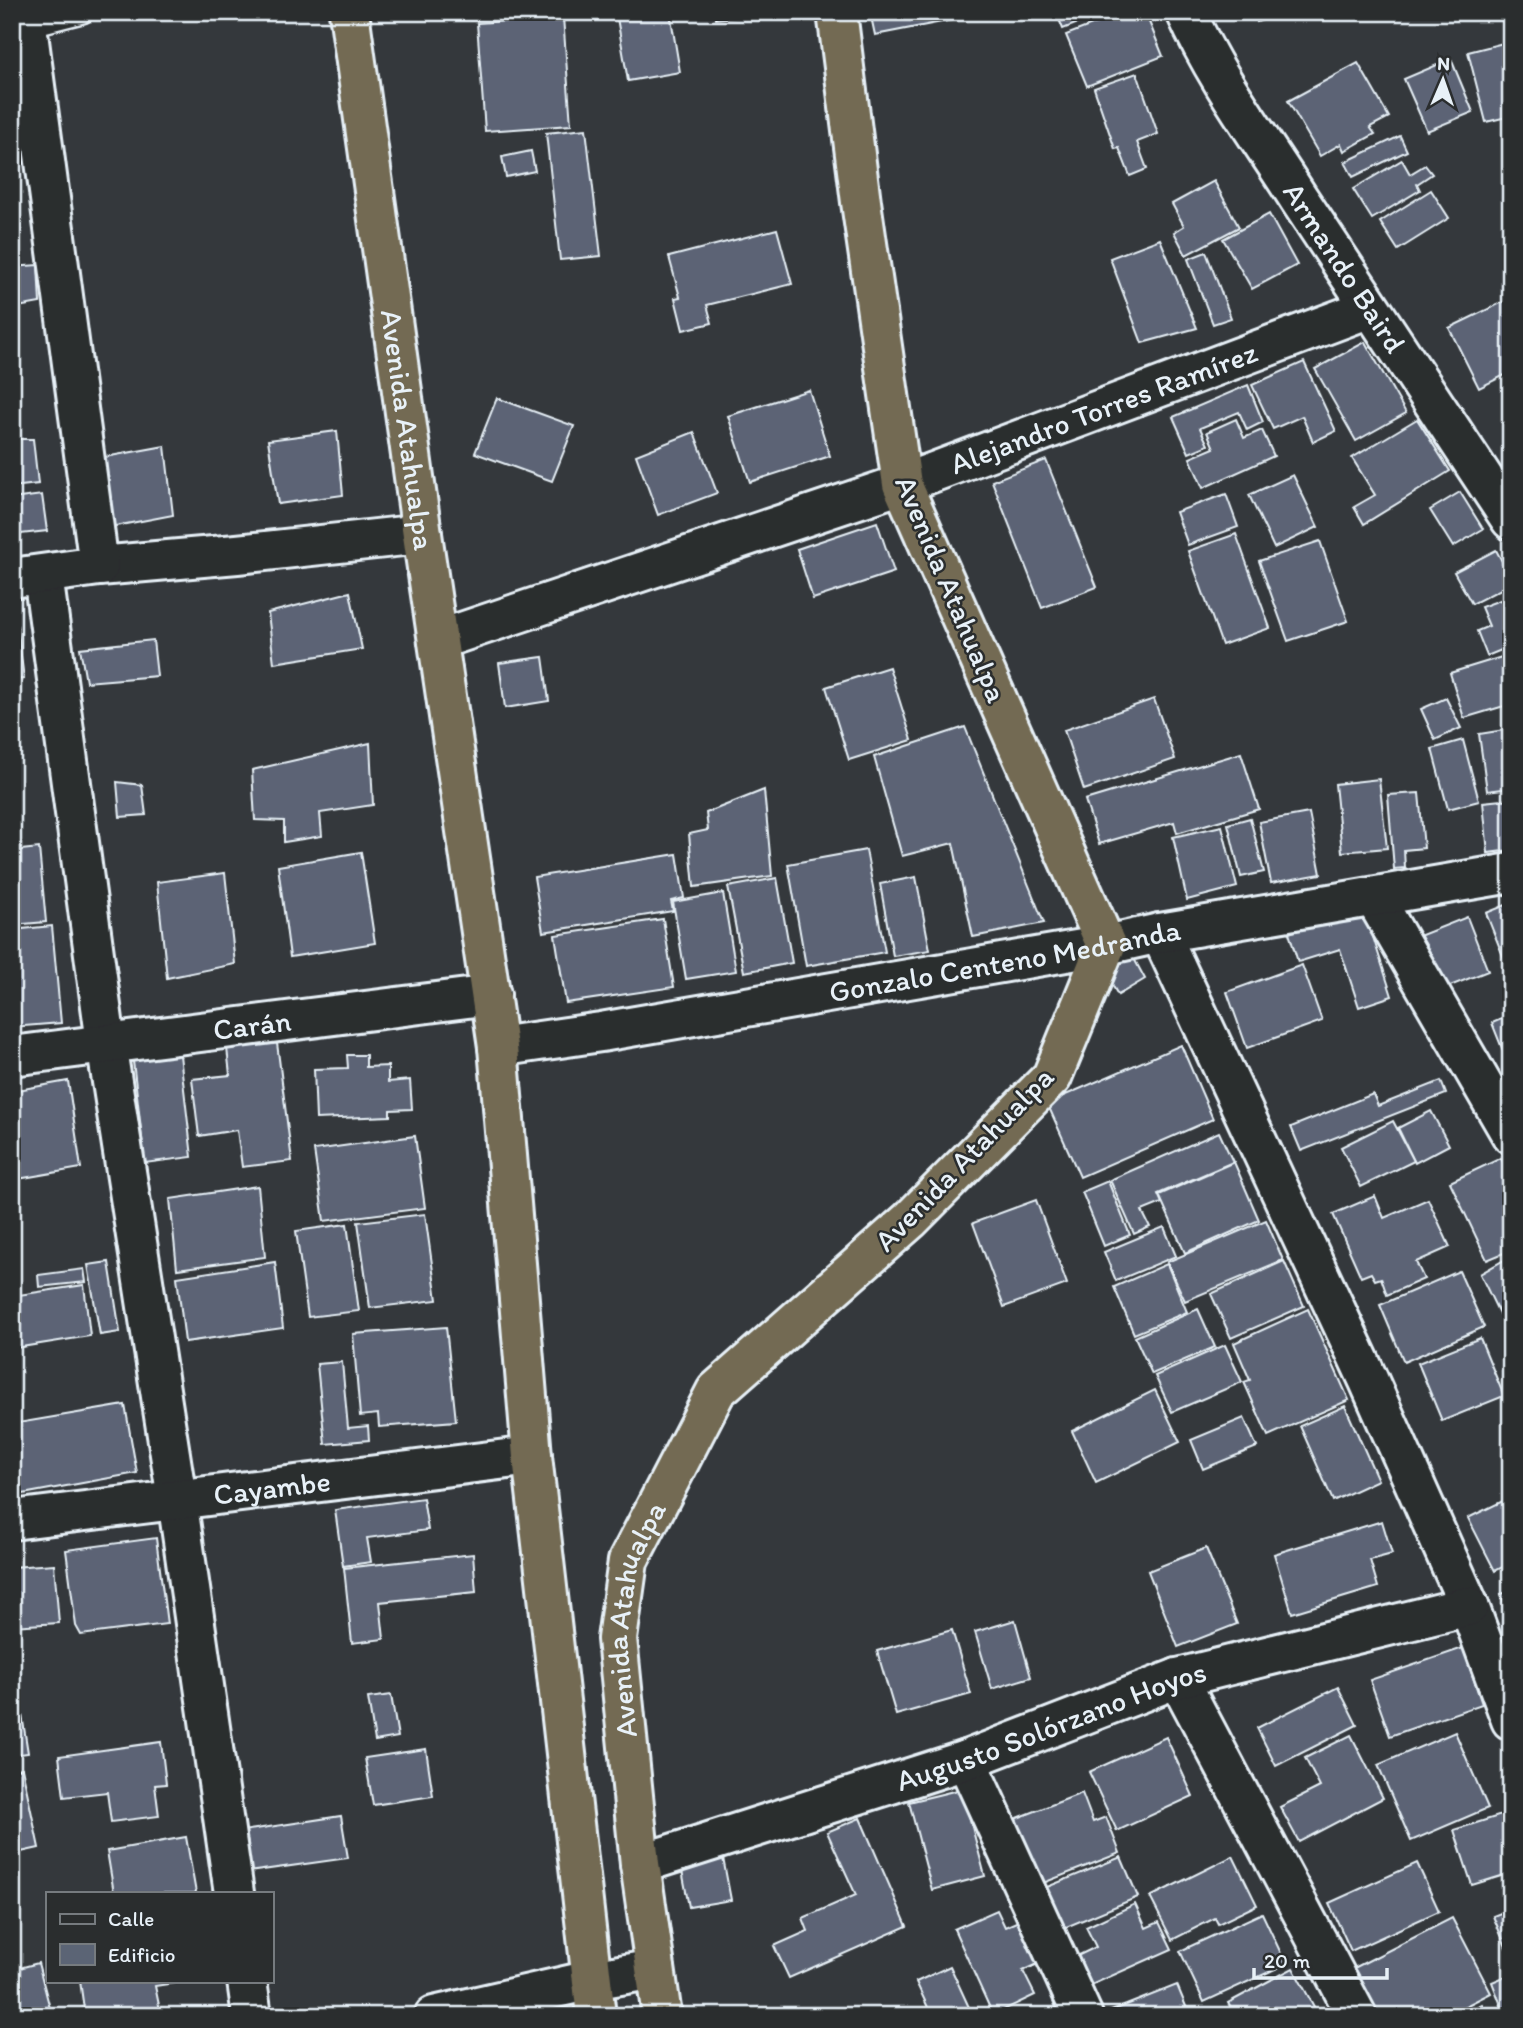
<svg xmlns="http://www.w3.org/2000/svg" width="1523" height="2028" viewBox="0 0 1523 2028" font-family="Itim,sans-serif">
	<rect width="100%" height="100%" fill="#34383c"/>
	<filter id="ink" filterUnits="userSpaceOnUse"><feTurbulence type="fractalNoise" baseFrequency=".0143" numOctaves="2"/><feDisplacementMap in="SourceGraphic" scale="14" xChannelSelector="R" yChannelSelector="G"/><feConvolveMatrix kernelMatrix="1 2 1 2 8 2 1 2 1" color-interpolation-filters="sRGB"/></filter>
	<g filter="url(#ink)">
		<g fill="#5b6475" stroke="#e8f1f8" stroke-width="2">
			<path d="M 470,12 L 548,12 L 471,20 Z"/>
			<path d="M 616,12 L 670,12 L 680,72 L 628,81 Z"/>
			<path d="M 716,12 L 780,12 L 780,13 L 716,19 Z"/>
			<path d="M 870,12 L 977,12 L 978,15 L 875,35 Z"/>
			<path d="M 985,12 L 1020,12 L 986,18 Z"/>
			<path d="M 1056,12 L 1106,12 L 1063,29 Z"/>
			<path d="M 1126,12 L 1145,12 L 1163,56 L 1087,86 L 1066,35 Z"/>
			<path d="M 1254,12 L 1286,12 L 1257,22 Z"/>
			<path d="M 563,17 L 571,125 L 485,131 L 477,23 Z"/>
			<path d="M 1511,41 L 1511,116 L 1486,122 L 1468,52 Z"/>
			<path d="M 1451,59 L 1473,112 L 1427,131 L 1404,79 Z"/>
			<path d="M 1358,63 L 1389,117 L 1370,127 L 1375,134 L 1344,151 L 1341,144 L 1320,156 L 1288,101 Z"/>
			<path d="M 1137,73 L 1158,134 L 1137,142 L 1147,169 L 1130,176 L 1119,148 L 1115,149 L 1094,88 Z"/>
			<path d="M 586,129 L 601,256 L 560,260 L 546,133 Z"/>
			<path d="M 1400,136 L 1407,151 L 1353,177 L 1345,162 Z"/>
			<path d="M 531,151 L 535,171 L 506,177 L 502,157 Z"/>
			<path d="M 1402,160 L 1410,174 L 1425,165 L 1432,174 L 1417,184 L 1420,190 L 1372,219 L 1353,189 Z"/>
			<path d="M 1214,181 L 1239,227 L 1186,255 L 1174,232 L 1184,226 L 1172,204 Z"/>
			<path d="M 1431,190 L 1449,218 L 1398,250 L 1380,222 Z"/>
			<path d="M 1269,214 L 1297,265 L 1252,289 L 1223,239 Z"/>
			<path d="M 777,229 L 792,284 L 707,305 L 712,323 L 683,330 L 675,298 L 680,297 L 669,257 Z"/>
			<path d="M 1160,239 L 1197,328 L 1142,343 L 1110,258 Z"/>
			<path d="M 1206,252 L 1231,318 L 1213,324 L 1188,259 Z"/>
			<path d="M 38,265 L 40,303 L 12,308 L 12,267 Z"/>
			<path d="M 1511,298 L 1511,372 L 1479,388 L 1449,328 Z"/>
			<path d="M 1365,342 L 1406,413 L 1356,441 L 1315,369 Z"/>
			<path d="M 1304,362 L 1336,431 L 1313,442 L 1302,416 L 1273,429 L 1252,385 Z"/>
			<path d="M 1248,385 L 1263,422 L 1247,430 L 1239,412 L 1200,428 L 1208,445 L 1189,453 L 1173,417 Z"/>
			<path d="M 809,390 L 830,456 L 750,482 L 728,416 Z"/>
			<path d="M 497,398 L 574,426 L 552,481 L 475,453 Z"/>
			<path d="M 1236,419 L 1244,438 L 1262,430 L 1274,456 L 1203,488 L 1190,458 L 1214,448 L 1207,432 Z"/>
			<path d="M 1417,419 L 1450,471 L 1364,524 L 1354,507 L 1375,495 L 1352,458 Z"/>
			<path d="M 337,431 L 343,495 L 278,504 L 268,440 Z"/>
			<path d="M 694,432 L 717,493 L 658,515 L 636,455 Z"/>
			<path d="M 12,439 L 33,439 L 38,484 L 12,487 Z"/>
			<path d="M 165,446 L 173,515 L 105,528 L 94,459 Z"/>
			<path d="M 1046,460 L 1097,587 L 1042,608 L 992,481 Z"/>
			<path d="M 1293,475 L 1318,527 L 1274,548 L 1249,495 Z"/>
			<path d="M 1460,492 L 1483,529 L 1453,547 L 1430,510 Z"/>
			<path d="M 1226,494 L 1238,527 L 1188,545 L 1176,512 Z"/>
			<path d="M 42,495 L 47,531 L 12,535 L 12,499 Z"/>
			<path d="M 877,522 L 894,572 L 813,599 L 797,549 Z"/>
			<path d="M 1236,534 L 1270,628 L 1222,645 L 1188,551 Z"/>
			<path d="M 1320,541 L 1348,621 L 1288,641 L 1259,561 Z"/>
			<path d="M 1496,550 L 1511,578 L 1511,584 L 1472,604 L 1454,572 Z"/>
			<path d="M 350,592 L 362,649 L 274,663 L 268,613 Z"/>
			<path d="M 1511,596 L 1511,646 L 1487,656 L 1477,631 L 1489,626 L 1481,607 Z"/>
			<path d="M 12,608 L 15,608 L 24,679 L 12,680 Z"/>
			<path d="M 153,640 L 157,676 L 86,682 L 80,648 Z"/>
			<path d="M 1505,656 L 1511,675 L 1511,704 L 1464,718 L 1450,673 Z"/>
			<path d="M 543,657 L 549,701 L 505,708 L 499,663 Z"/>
			<path d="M 889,667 L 912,740 L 849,760 L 826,687 Z"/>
			<path d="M 1446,698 L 1461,728 L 1435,740 L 1421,709 Z"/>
			<path d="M 1154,699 L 1175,759 L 1084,790 L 1064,730 Z"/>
			<path d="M 965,727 L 1044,923 L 973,937 L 953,843 L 902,856 L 874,757 Z"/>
			<path d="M 1511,729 L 1511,788 L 1487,791 L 1479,734 Z"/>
			<path d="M 1463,740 L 1479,801 L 1448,809 L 1432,749 Z"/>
			<path d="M 370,743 L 373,805 L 320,813 L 322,836 L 284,842 L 284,821 L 255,820 L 252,770 Z"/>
			<path d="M 1241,753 L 1259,809 L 1177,833 L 1174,822 L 1099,844 L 1085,800 Z"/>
			<path d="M 1379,779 L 1387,848 L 1342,852 L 1335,784 Z"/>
			<path d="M 117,782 L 142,785 L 146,815 L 120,817 Z"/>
			<path d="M 764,790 L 772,876 L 694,887 L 689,834 L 708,830 L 706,813 Z"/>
			<path d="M 1419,793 L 1424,848 L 1404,850 L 1405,868 L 1394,869 L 1388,795 Z"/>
			<path d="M 1511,799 L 1511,850 L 1488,853 L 1483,802 Z"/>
			<path d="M 1309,813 L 1321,874 L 1271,883 L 1259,822 Z"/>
			<path d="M 1250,818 L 1264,872 L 1241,877 L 1228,824 Z"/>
			<path d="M 1222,826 L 1237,887 L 1187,900 L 1173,837 Z"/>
			<path d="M 39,848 L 46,922 L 12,925 L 12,851 Z"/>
			<path d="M 866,850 L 885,952 L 806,966 L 788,864 Z"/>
			<path d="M 361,852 L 375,943 L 290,957 L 278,866 Z"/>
			<path d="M 677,854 L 684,898 L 671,901 L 673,911 L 543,932 L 534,877 Z"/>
			<path d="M 225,873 L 235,964 L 167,978 L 157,882 Z"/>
			<path d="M 916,877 L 930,950 L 893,956 L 880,884 Z"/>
			<path d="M 777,878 L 792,963 L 744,972 L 728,887 Z"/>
			<path d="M 723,893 L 736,971 L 686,979 L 673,902 Z"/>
			<path d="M 1511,903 L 1511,971 L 1509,971 L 1486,913 Z"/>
			<path d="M 1364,909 L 1392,996 L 1359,1007 L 1340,949 L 1298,962 L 1289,933 Z"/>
			<path d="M 1467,917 L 1488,971 L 1440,990 L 1419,936 Z"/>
			<path d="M 663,919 L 674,987 L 566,1003 L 555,935 Z"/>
			<path d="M 52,926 L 61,1023 L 12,1027 L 12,930 Z"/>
			<path d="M 1131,953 L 1145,979 L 1118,995 L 1103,969 Z"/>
			<path d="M 1302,965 L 1322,1021 L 1247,1048 L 1227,992 Z"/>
			<path d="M 1511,1015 L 1511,1062 L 1508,1063 L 1492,1023 Z"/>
			<path d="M 277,1043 L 292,1161 L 242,1167 L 237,1130 L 199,1136 L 192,1079 L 230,1075 L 227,1048 Z"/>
			<path d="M 1181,1045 L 1213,1119 L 1080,1177 L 1047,1103 Z"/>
			<path d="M 180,1055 L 192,1157 L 145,1163 L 133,1061 Z"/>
			<path d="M 347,1055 L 366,1055 L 366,1067 L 388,1066 L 388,1082 L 410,1080 L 412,1109 L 390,1110 L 390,1116 L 316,1119 L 314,1069 L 348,1068 Z"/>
			<path d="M 68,1081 L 81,1168 L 12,1180 L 12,1091 Z"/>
			<path d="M 1441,1081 L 1446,1094 L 1301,1151 L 1291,1127 L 1373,1094 L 1378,1106 Z"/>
			<path d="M 1431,1111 L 1449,1145 L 1415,1163 L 1398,1128 Z"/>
			<path d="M 1393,1121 L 1414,1161 L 1361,1187 L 1341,1147 Z"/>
			<path d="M 1219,1132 L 1233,1162 L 1158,1194 L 1162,1203 L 1142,1211 L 1150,1227 L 1134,1234 L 1110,1180 Z"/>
			<path d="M 415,1136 L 425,1208 L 324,1221 L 314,1150 Z"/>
			<path d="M 1501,1158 L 1511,1178 L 1511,1250 L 1487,1260 L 1450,1182 Z"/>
			<path d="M 1234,1162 L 1259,1220 L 1185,1253 L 1159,1195 Z"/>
			<path d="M 1108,1181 L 1130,1235 L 1104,1246 L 1082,1192 Z"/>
			<path d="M 258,1186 L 265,1257 L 177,1269 L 170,1199 Z"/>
			<path d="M 1375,1196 L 1384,1218 L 1428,1199 L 1450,1247 L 1416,1262 L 1424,1279 L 1387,1295 L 1381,1278 L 1375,1280 L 1371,1273 L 1361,1277 L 1333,1214 Z"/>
			<path d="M 1036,1200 L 1067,1284 L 1004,1307 L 973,1223 Z"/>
			<path d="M 425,1214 L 437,1300 L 370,1308 L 358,1222 Z"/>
			<path d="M 1266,1220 L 1283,1260 L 1185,1301 L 1167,1262 Z"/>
			<path d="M 347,1224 L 359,1311 L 308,1317 L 296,1231 Z"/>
			<path d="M 1164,1227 L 1176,1256 L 1116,1281 L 1104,1252 Z"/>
			<path d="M 1511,1256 L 1511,1331 L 1508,1332 L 1480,1274 Z"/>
			<path d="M 1284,1261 L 1304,1306 L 1231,1338 L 1211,1294 Z"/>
			<path d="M 109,1262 L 120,1332 L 100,1335 L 88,1265 Z"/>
			<path d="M 275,1262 L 283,1328 L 185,1342 L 177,1277 Z"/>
			<path d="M 1167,1264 L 1187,1312 L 1134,1334 L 1114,1287 Z"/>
			<path d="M 84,1269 L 86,1282 L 39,1287 L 38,1275 Z"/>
			<path d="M 1459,1271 L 1484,1327 L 1404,1362 L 1380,1305 Z"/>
			<path d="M 84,1285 L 90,1336 L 15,1348 L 12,1330 L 12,1296 Z"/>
			<path d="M 1198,1309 L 1215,1347 L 1152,1374 L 1135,1337 Z"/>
			<path d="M 1308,1309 L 1349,1400 L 1268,1436 L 1244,1382 L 1250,1380 L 1234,1343 Z"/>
			<path d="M 446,1327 L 456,1421 L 379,1427 L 378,1414 L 360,1416 L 353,1334 Z"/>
			<path d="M 1480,1338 L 1504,1396 L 1442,1421 L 1418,1363 Z"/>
			<path d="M 1225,1345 L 1242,1382 L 1172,1412 L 1155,1376 Z"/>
			<path d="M 342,1362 L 348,1428 L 368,1426 L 369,1440 L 325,1444 L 317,1364 Z"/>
			<path d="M 1155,1390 L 1180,1442 L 1096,1483 L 1072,1431 Z"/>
			<path d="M 125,1405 L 137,1473 L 12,1496 L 12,1424 Z"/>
			<path d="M 1345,1406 L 1378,1480 L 1333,1501 L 1300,1426 Z"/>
			<path d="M 1244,1418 L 1257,1447 L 1203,1469 L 1191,1440 Z"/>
			<path d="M 1511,1497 L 1511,1563 L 1495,1571 L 1468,1518 Z"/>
			<path d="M 423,1498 L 428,1530 L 367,1538 L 371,1562 L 343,1566 L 335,1510 Z"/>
			<path d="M 1382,1521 L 1392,1554 L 1370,1560 L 1378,1587 L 1292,1613 L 1274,1554 Z"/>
			<path d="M 156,1538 L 167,1624 L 81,1635 L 76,1626 L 66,1550 Z"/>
			<path d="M 1206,1548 L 1237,1624 L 1178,1647 L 1148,1571 Z"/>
			<path d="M 473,1554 L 476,1592 L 380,1602 L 384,1639 L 352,1643 L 344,1568 Z"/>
			<path d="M 54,1564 L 59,1623 L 12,1626 L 12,1567 Z"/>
			<path d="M 1511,1591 L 1511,1628 L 1501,1594 Z"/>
			<path d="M 1015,1620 L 1031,1677 L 992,1689 L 975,1632 Z"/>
			<path d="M 952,1630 L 971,1694 L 896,1715 L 877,1651 Z"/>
			<path d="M 1463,1648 L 1482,1704 L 1390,1736 L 1370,1680 Z"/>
			<path d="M 12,1651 L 28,1753 L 12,1755 Z"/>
			<path d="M 1338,1687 L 1357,1725 L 1276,1766 L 1257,1728 Z"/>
			<path d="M 391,1695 L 398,1737 L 375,1741 L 368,1698 Z"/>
			<path d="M 1455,1732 L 1488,1808 L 1411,1841 L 1378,1765 Z"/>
			<path d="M 1351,1735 L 1383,1798 L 1299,1842 L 1280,1807 L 1320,1787 L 1305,1758 Z"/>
			<path d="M 1166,1737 L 1193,1796 L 1117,1831 L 1089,1772 Z"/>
			<path d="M 161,1742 L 166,1784 L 155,1785 L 159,1816 L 111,1822 L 107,1792 L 64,1797 L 59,1756 Z"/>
			<path d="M 426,1749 L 433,1796 L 373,1805 L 365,1758 Z"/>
			<path d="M 22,1768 L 39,1848 L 12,1854 L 12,1770 Z"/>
			<path d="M 962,1789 L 985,1876 L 932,1890 L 909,1802 Z"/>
			<path d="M 1082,1793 L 1093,1822 L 1106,1817 L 1120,1853 L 1033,1887 L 1007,1822 Z"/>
			<path d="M 1511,1812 L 1511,1873 L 1472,1885 L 1454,1830 Z"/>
			<path d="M 341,1816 L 348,1858 L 248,1872 L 242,1831 Z"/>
			<path d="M 860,1818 L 907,1926 L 789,1978 L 774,1946 L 808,1931 L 803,1918 L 856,1895 L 827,1832 Z"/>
			<path d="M 186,1837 L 196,1893 L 114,1893 L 107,1851 Z"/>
			<path d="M 1233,1856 L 1257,1905 L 1218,1924 L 1215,1918 L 1172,1940 L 1150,1897 Z"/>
			<path d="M 1121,1857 L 1138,1897 L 1059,1930 L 1042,1889 Z"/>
			<path d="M 723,1858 L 731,1900 L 689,1907 L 681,1865 Z"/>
			<path d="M 1417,1863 L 1439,1911 L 1351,1951 L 1329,1903 Z"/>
			<path d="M 1135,1904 L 1146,1928 L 1159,1922 L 1172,1949 L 1089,1986 L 1075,1957 L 1096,1947 L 1086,1927 Z"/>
			<path d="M 1511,1909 L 1511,1959 L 1493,1916 Z"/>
			<path d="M 997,1910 L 1005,1927 L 1023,1919 L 1042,1962 L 1023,1971 L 1035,1995 L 993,2015 L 954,1929 Z"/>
			<path d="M 1262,1913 L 1286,1964 L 1204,2002 L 1180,1951 Z"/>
			<path d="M 1452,1918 L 1491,1993 L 1446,2016 L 1378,2016 L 1354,1968 Z"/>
			<path d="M 38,1963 L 52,2016 L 12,2016 L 12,1970 Z"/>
			<path d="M 950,1966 L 973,2016 L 932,2016 L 916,1982 Z"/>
			<path d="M 1293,1968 L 1319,2016 L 1235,2016 L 1228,2003 Z"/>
			<path d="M 1511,1974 L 1511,2006 L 1503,2010 L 1492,1982 Z"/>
			<path d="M 80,1981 L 174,1981 L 175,1983 L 155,1986 L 160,2010 L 124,2016 L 85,2016 Z"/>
			<path d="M 1177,1985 L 1190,2016 L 1101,2015 Z"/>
			<path d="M 1482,2004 L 1488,2016 L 1459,2016 Z"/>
		</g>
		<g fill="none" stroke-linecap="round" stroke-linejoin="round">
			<defs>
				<path id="lane" d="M 27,26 L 82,12"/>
				<g id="street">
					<path id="s1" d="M 1186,12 C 1215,78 1261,139 1299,199 C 1369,306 1440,413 1511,520"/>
					<path d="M 99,566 L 237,554 L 422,534"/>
					<path d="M 43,575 L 106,1043 L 177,1499 L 234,1893"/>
					<path d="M 12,578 L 99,566 L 27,26"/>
					<path id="s2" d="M 438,640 L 902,484 L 1370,308"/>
					<path d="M 1374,897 L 1511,1134"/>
					<path d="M 1160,933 L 1368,1379 L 1469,1606 L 1511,1720"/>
					<path id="s3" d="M 498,1047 L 601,1032 L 1106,945 L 1160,933 L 1511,873"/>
					<path id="s4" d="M 12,1056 L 491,995"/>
					<path id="s5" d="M 12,1520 L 532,1456"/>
					<path d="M 1178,1678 L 1357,2016"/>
					<path d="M 966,1760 L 1083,2016"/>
					<path id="s6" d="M 640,1864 L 966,1760 L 1178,1678 L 1469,1606"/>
					<path d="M 247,1981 L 252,2016"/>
					<path d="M 434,2016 L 591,1980 L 655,1969"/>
				</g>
				<g id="highway">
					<path id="s7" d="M 349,12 L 422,534 L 498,1047 L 532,1456 L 596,2016"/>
					<path id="s8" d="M 662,2016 L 640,1864 L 617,1639 L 628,1561 L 716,1391 L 910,1220 L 1052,1077 L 1106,945 L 902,484 L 861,202 L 837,12"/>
				</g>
			</defs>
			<use href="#lane" stroke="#e8f1f8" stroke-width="26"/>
			<use href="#street" stroke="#e8f1f8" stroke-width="44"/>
			<use href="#highway" stroke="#e8f1f8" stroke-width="44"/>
			<use href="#lane" stroke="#2a2d2e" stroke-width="21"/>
			<use href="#street" stroke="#2a2d2e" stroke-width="38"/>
			<use href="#highway" stroke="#736b52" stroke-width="38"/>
		</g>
	</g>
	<g text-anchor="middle" stroke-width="5" stroke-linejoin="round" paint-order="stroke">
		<g font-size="30" fill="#e8f1f8" stroke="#2a2d2e">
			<text dy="10" stroke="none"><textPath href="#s1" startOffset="301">Armando Baird</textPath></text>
			<text dy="10" stroke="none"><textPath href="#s2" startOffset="705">Alejandro Torres Ramírez</textPath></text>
			<text dy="10" stroke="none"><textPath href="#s7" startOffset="422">Avenida Atahualpa</textPath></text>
			<text transform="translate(951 589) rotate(67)" y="10">Avenida Atahualpa</text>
			<text dy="10" stroke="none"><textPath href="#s3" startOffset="514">Gonzalo Centeno Medranda</textPath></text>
			<text dy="10" stroke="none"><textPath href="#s4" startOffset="242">Carán</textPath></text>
			<text transform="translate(964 1159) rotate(-46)" y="10">Avenida Atahualpa</text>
			<text dy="10" stroke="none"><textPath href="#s5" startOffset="262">Cayambe</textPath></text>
			<text dy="10" stroke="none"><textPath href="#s8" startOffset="402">Avenida Atahualpa</textPath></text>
			<text dy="10" stroke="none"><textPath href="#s6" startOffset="434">Augusto Solórzano Hoyos</textPath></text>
		</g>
	</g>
	<rect width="1523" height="2028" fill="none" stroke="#2a2d2e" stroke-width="42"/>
	<rect x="21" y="21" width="1481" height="1986" fill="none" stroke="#e8f1f8" stroke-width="2.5" filter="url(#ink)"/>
	<rect x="46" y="1892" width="228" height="91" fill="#2a2d2e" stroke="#767b7f" stroke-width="2"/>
	<rect x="60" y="1914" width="35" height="10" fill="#2a2d2e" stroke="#767b7f" stroke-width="2"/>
	<text x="108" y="1926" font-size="21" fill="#e8f1f8">Calle</text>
	<rect x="60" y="1944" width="35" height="21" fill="#5b6475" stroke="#767b7f" stroke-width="2"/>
	<text x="108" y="1962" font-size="21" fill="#e8f1f8">Edificio</text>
	<g transform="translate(1443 80) rotate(2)" stroke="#2a2d2e" stroke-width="5" paint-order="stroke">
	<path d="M0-5L12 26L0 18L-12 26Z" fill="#e8f1f8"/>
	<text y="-10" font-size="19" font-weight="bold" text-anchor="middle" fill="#e8f1f8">N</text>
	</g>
	<path d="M1254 1968v10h133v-10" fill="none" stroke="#e8f1f8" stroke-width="3.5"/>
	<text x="1264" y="1968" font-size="21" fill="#e8f1f8" stroke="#2a2d2e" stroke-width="5" paint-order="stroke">20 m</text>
</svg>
